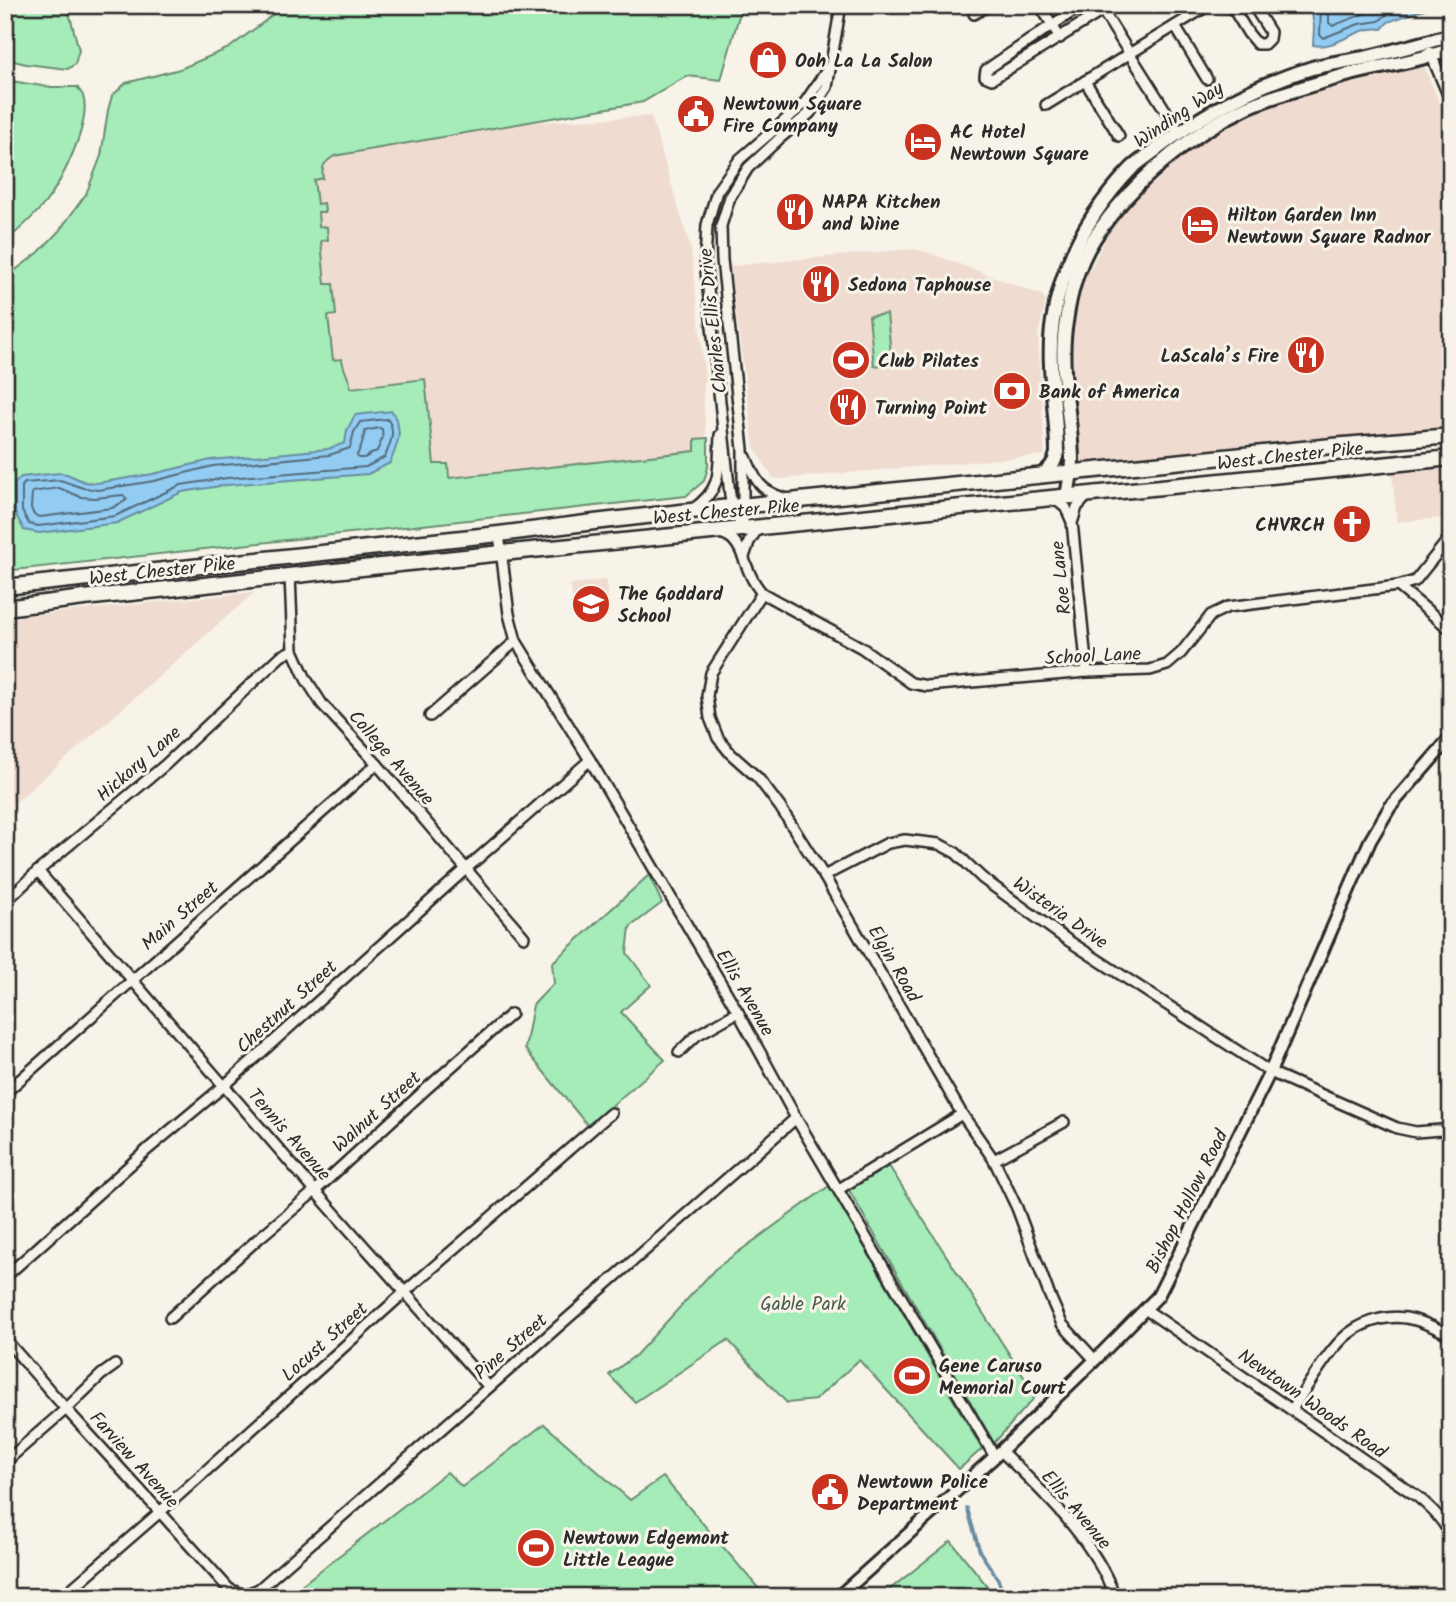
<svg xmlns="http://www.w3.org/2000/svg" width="1456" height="1602" viewBox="0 0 1456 1602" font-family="Kalam,sans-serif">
	<rect width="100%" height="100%" fill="#f7f3e8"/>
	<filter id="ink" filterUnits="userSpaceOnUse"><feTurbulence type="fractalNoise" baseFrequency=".0143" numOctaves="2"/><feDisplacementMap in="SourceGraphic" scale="14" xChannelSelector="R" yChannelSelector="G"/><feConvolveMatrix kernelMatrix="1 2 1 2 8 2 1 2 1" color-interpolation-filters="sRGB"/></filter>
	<g filter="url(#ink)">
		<g fill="#f0dbd1">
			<path d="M 1423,63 L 1451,131 L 1451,427 L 1087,464 L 1079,459 L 1071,377 L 1073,325 L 1084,280 L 1110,230 L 1146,183 L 1194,144 L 1245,115 L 1298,94 Z"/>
			<path d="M 651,116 L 691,250 L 705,377 L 703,396 L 708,455 L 425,484 L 306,402 L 302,166 L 375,131 Z"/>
			<path d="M 912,249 L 927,252 L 1042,295 L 1046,301 L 1038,335 L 1045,455 L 782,479 L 773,478 L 754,447 L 730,266 Z"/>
			<path d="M 1451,466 L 1451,517 L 1397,522 L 1392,473 Z"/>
			<path d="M 606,580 L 610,613 L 574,618 L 571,584 Z"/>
			<path d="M 255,592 L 5,812 L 5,618 Z"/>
		</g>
		<g fill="#a5ecb8" stroke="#688c72" stroke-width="2">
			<path d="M 5,5 L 67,5 L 79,50 L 75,64 L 68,69 L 26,64 L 5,59 Z"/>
			<path d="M 283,5 L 742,5 L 721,80 L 687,76 L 643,102 L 334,156 C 324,163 321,166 323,178 L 314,180 L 317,204 L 324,203 L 325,212 L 318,212 L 319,226 L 327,227 L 328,240 L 321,241 L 325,284 L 333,284 L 336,315 L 328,316 L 333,360 L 342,359 C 343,370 349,377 351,388 L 425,379 L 434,464 L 448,464 L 449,478 L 695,451 L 695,439 L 708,438 L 708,467 L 704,481 L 686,496 L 5,571 L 5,278 L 38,253 L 59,231 L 86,194 L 101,156 L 108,110 L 112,96 L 126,83 L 180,69 L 229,48 L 265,21 Z"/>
			<path d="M 5,80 L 48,87 L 77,87 C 78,88 83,95 83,96 C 92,122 61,183 45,203 C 33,218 19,230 5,242 L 5,153 L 10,149 L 5,144 Z"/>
			<path d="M 887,314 L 892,364 L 874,366 L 869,316 Z"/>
			<path d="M 649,875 L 662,903 L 630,927 L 627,953 L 651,985 L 621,1012 L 665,1060 L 588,1126 L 525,1049 L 533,1005 L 554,983 L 552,963 Z"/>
			<path d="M 889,1166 L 1036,1396 L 994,1443 L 849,1190 Z"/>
			<path d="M 829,1186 L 982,1449 L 959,1469 L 859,1360 L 815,1400 L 787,1403 L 728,1340 L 635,1402 L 609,1375 L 636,1355 L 715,1269 Z"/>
			<path d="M 544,1424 L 630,1500 L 663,1477 L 766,1597 L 286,1597 L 447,1472 L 462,1487 Z"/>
			<path d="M 951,1541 L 996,1597 L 880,1597 Z"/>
		</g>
		<g fill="#92ccf2" stroke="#698ca2" stroke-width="2">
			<path d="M 1314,5 L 1435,5 L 1388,22 L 1382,29 C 1357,25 1337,50 1313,45 L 1314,27 L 1312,14 Z"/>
			<path d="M 392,411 C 404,433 398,442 390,463 L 368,474 L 227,485 L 182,492 L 117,523 L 39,533 L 24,530 L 15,513 L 15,483 L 21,477 L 60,473 L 67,474 L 85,482 L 97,483 L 153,474 L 211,460 L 328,449 L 345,443 L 347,430 L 355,415 Z"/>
		</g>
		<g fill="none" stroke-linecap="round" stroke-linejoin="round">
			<g stroke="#546b7b" stroke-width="2">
				<path d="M 1321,5 L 1320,35 L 1323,38 L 1359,24 L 1379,21 L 1386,15 L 1415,5"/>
				<path d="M 1329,5 L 1329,23 L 1333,26 C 1351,18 1370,12 1388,5"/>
				<path d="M 387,419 C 397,430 390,444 385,457 L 366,467 L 227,478 L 181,485 L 115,516 L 39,526 L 29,524 L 22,511 L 22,486 L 25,483 L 60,480 L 83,488 L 98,490 L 154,481 L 213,466 L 329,455 L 350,448 L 354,432 L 360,422 Z"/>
				<path d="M 379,428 L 382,429 C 384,437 380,444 377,451 L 364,458 L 358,458 L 357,455 L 361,447 L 365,431 Z"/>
				<path d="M 59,488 L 81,497 L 95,498 L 123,495 L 127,499 L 125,501 L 112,508 L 40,517 L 34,515 L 31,508 L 32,492 Z"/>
			</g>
			<path stroke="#698ca2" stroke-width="3.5" d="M 967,1508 L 980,1552 L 998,1579 L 1003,1594 L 998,1597"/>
			<defs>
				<g id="minor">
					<path d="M 1040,5 L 1060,38"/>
					<path d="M 1083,5 L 1052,25 L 986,70 L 985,76 L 992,79 L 1112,5"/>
					<path d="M 1099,5 L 1179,132"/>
					<path d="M 1231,5 L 1248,33 L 1257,44 L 1264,44 L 1269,39 L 1270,32 L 1253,5"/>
					<path d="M 974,14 L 989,5"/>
					<path d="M 1175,26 L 1207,79"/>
					<path d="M 1430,52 L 1451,102"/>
					<path d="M 1085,81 L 1119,136"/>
					<path d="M 1046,105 L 1209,5"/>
					<path d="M 746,457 C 755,480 760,491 784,498"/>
					<path d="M 1055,499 L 1066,508 L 1072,522 L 1087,672"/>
					<path d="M 693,509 C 724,488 718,468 720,435"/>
					<path d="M 1073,520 L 1077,507 L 1089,494"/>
					<path d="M 743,528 L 732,508 L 730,495 L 705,261 L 707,225 L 717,191 L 740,159 L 804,104 L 829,67"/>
					<path d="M 743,529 L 743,449 L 722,260 L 721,226 L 730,197 L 748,168 L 780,138 L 810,113 L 827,87 L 841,5"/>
					<path d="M 499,534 L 509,614 L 516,641 L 590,760 L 738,1012 L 796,1118 L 995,1457"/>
					<path d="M 723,534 C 740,539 743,559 750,574 C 753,581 757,587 762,593 L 862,648 L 911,683 L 927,686 L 1087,672 L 1150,670 L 1167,665 L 1181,653 L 1211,615 L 1228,607 L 1398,586 L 1451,630"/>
					<path d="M 744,557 L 749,542 L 758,528"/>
					<path d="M 290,575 L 293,650 L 306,679 L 322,704 L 377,764 L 524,937"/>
					<path d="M 1398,586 L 1415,581 L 1451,536"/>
					<path d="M 762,593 L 711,673 L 707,696 L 710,718 L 718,738 L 731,754 L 758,778 L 780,807 L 824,876 L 962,1114 L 994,1160 L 1017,1208 L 1049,1294 L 1062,1324 L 1095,1360"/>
					<path d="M 430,716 L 516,641"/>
					<path d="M 38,871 L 315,1191 L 489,1387"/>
					<path d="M 824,876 L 888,843 L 905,840 L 939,844 L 956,853 L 982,878 L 1066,939 L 1270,1072 L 1397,1128 L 1416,1132 L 1440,1130 L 1451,1133"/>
					<path d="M 5,902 L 38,871 L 165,765 L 281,656 L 293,650"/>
					<path d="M 679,1052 L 697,1035 L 738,1012"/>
					<path d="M 5,1093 L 377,764"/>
					<path d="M 994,1160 L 1064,1122"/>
					<path d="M 839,1189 L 962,1114"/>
					<path d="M 5,1277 L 148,1149 L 225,1085 L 467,868 L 590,760"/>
					<path d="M 1145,1309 L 1418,1497 C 1432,1509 1443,1519 1451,1537"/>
					<path d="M 170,1318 L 259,1238 L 315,1191 L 425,1090 L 511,1014"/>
					<path d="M 5,1339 L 66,1409 L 160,1512 L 229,1589 L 244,1595 L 259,1589 L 796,1118"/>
					<path d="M 1292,1409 C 1307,1388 1329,1349 1348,1334 C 1366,1320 1393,1313 1415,1320 C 1427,1323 1439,1330 1451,1335"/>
					<path d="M 1001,1451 C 1045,1494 1093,1538 1115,1597"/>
					<path d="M 5,1462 L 66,1409 L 101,1375 L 115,1365"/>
					<path d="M 62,1597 L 160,1512 L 406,1291 L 611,1113"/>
				</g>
				<path id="tertiary" d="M 838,1597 L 1001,1451 L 1095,1360 L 1158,1296 L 1270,1072 L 1370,841 L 1390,807 L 1451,737"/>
				<g id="secondary">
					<path d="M 1040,476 C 1049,470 1055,464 1057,453 C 1057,408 1046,366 1053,321 C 1062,262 1091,210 1132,168 C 1140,161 1149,155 1157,149 C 1204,113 1255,85 1312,68 C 1328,64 1346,61 1364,58 C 1393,51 1422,44 1451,35"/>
					<path d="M 1067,496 C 1069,484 1072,471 1072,459 C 1071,413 1058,368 1066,322 C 1070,293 1079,261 1095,237 C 1130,184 1189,134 1247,107 C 1277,94 1311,85 1343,76 C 1379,66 1416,62 1451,49"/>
				</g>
				<g id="trunk">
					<path d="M 5,587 L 499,534 L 594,522 L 681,512 L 1332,446 L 1451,436"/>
					<path d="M 5,608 L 84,598 L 502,553 L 1451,458"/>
				</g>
			</defs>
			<use href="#minor" stroke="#2b2b2b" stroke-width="14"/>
			<use href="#tertiary" stroke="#2b2b2b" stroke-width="16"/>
			<use href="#secondary" stroke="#2b2b2b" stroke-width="18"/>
			<use href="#trunk" stroke="#2b2b2b" stroke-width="19"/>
			<use href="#minor" stroke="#f7f3e8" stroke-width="9"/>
			<use href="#tertiary" stroke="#f7f3e8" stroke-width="10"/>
			<use href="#secondary" stroke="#f7f3e8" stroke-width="12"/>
			<use href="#trunk" stroke="#f7f3e8" stroke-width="14"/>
		</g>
	</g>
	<defs>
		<symbol id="shop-disc" viewBox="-11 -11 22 22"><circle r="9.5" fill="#c8321e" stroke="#f7f3e8"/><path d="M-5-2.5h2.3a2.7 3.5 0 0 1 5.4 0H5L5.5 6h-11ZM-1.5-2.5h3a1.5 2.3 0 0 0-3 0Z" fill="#fff"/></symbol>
		<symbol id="civic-disc" viewBox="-11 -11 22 22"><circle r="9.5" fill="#c8321e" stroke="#f7f3e8"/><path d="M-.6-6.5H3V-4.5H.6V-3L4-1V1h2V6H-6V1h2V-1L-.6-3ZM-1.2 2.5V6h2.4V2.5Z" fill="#fff"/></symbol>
		<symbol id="hotel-disc" viewBox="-11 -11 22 22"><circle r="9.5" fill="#c8321e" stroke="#f7f3e8"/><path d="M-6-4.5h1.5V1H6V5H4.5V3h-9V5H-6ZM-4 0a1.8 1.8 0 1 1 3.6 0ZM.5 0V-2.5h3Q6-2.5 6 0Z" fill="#fff"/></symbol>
		<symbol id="restaurant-disc" viewBox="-11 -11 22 22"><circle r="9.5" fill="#c8321e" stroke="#f7f3e8"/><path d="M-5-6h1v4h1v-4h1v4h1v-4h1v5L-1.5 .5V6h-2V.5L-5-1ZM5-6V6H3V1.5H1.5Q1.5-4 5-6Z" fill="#fff"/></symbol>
		<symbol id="stadium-disc" viewBox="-11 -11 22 22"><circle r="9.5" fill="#c8321e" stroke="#f7f3e8"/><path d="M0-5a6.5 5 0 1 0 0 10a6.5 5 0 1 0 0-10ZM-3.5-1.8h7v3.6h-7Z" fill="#fff"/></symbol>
		<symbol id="bank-disc" viewBox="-11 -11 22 22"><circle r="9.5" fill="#c8321e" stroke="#f7f3e8"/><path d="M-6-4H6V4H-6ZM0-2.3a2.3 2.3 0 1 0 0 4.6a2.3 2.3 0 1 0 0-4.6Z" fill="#fff"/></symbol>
		<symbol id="church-disc" viewBox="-11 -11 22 22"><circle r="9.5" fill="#c8321e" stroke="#f7f3e8"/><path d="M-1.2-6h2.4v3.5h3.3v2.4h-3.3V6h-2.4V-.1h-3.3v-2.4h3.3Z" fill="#fff"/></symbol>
		<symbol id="school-disc" viewBox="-11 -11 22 22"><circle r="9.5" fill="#c8321e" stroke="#f7f3e8"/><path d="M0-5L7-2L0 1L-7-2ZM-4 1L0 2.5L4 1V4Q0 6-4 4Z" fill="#fff"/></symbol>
	</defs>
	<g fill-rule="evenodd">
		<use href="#shop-disc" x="746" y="38" width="44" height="44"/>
		<use href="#civic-disc" x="674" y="92" width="44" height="44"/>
		<use href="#hotel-disc" x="901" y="120" width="44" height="44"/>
		<use href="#restaurant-disc" x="773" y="190" width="44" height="44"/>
		<use href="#hotel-disc" x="1178" y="203" width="44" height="44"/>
		<use href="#restaurant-disc" x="799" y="262" width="44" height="44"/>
		<use href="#restaurant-disc" x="1284" y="333" width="44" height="44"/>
		<use href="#stadium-disc" x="829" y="338" width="44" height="44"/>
		<use href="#bank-disc" x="990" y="369" width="44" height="44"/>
		<use href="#restaurant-disc" x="826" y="385" width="44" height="44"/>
		<use href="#church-disc" x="1330" y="502" width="44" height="44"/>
		<use href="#school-disc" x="569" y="582" width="44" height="44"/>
		<use href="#stadium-disc" x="890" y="1354" width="44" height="44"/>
		<use href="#civic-disc" x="808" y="1470" width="44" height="44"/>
		<use href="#stadium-disc" x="514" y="1526" width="44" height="44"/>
	</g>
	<g text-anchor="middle" stroke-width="6" stroke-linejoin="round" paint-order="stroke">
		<g font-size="19" font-weight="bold" fill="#2b2b2b" stroke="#f7f3e8" text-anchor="start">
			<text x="795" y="67">Ooh La La Salon</text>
			<text x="723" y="110">Newtown Square<tspan x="723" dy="22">Fire Company</tspan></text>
			<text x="950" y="138">AC Hotel<tspan x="950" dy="22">Newtown Square</tspan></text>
			<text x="822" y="208">NAPA Kitchen<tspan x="822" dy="22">and Wine</tspan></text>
			<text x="1227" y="221">Hilton Garden Inn<tspan x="1227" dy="22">Newtown Square Radnor</tspan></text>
			<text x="848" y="291">Sedona Taphouse</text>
			<text x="1279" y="362" text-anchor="end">LaScala’s Fire</text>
			<text x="878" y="367">Club Pilates</text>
			<text x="1039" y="398">Bank of America</text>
			<text x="875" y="414">Turning Point</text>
			<text x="1325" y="531" text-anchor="end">CHVRCH</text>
			<text x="618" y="600">The Goddard<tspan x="618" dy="22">School</tspan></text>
			<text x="939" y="1372">Gene Caruso<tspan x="939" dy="22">Memorial Court</tspan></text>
			<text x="857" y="1488">Newtown Police<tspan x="857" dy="22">Department</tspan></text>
			<text x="563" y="1544">Newtown Edgemont<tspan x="563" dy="22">Little League</tspan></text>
		</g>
		<g font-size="19" fill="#2b2b2b" stroke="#f7f3e8">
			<text transform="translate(1178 114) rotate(-34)" y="7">Winding Way</text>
			<text transform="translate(712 321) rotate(-96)" y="7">Charles Ellis Drive</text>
			<text transform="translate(1290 455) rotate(-6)" y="7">West Chester Pike</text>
			<text transform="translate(726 511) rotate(-5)" y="7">West Chester Pike</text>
			<text transform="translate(162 570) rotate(-6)" y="7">West Chester Pike</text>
			<text transform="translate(1060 578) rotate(-96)" y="7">Roe Lane</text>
			<text transform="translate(1093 655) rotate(-3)" y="7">School Lane</text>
			<text transform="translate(392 757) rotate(49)" y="7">College Avenue</text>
			<text transform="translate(138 763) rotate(-41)" y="7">Hickory Lane</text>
			<text transform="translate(1061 912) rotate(35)" y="7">Wisteria Drive</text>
			<text transform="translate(179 915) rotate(-41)" y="7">Main Street</text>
			<text transform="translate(895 963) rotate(60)" y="7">Elgin Road</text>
			<text transform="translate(746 992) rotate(60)" y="7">Ellis Avenue</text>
			<text transform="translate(286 1006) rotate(-42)" y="7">Chestnut Street</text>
			<text transform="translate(376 1111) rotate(-42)" y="7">Walnut Street</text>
			<text transform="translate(290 1134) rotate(49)" y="7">Tennis Avenue</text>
			<text transform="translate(1186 1201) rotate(-63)" y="7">Bishop Hollow Road</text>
			<text transform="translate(324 1341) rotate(-42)" y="7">Locust Street</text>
			<text transform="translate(510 1346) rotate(-41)" y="7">Pine Street</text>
			<text transform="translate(1313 1403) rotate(35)" y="7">Newtown Woods Road</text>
			<text transform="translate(135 1459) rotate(48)" y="7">Farview Avenue</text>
			<text transform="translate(1077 1509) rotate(50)" y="7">Ellis Avenue</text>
		</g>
		<g font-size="19" fill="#4a5b4e" stroke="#f7f3e8">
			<text x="803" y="1310">Gable Park</text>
		</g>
	</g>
	<rect width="1456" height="1602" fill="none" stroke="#f7f3e8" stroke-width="28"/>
	<rect x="14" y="14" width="1428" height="1574" fill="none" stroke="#2b2b2b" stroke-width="2.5" filter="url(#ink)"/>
</svg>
